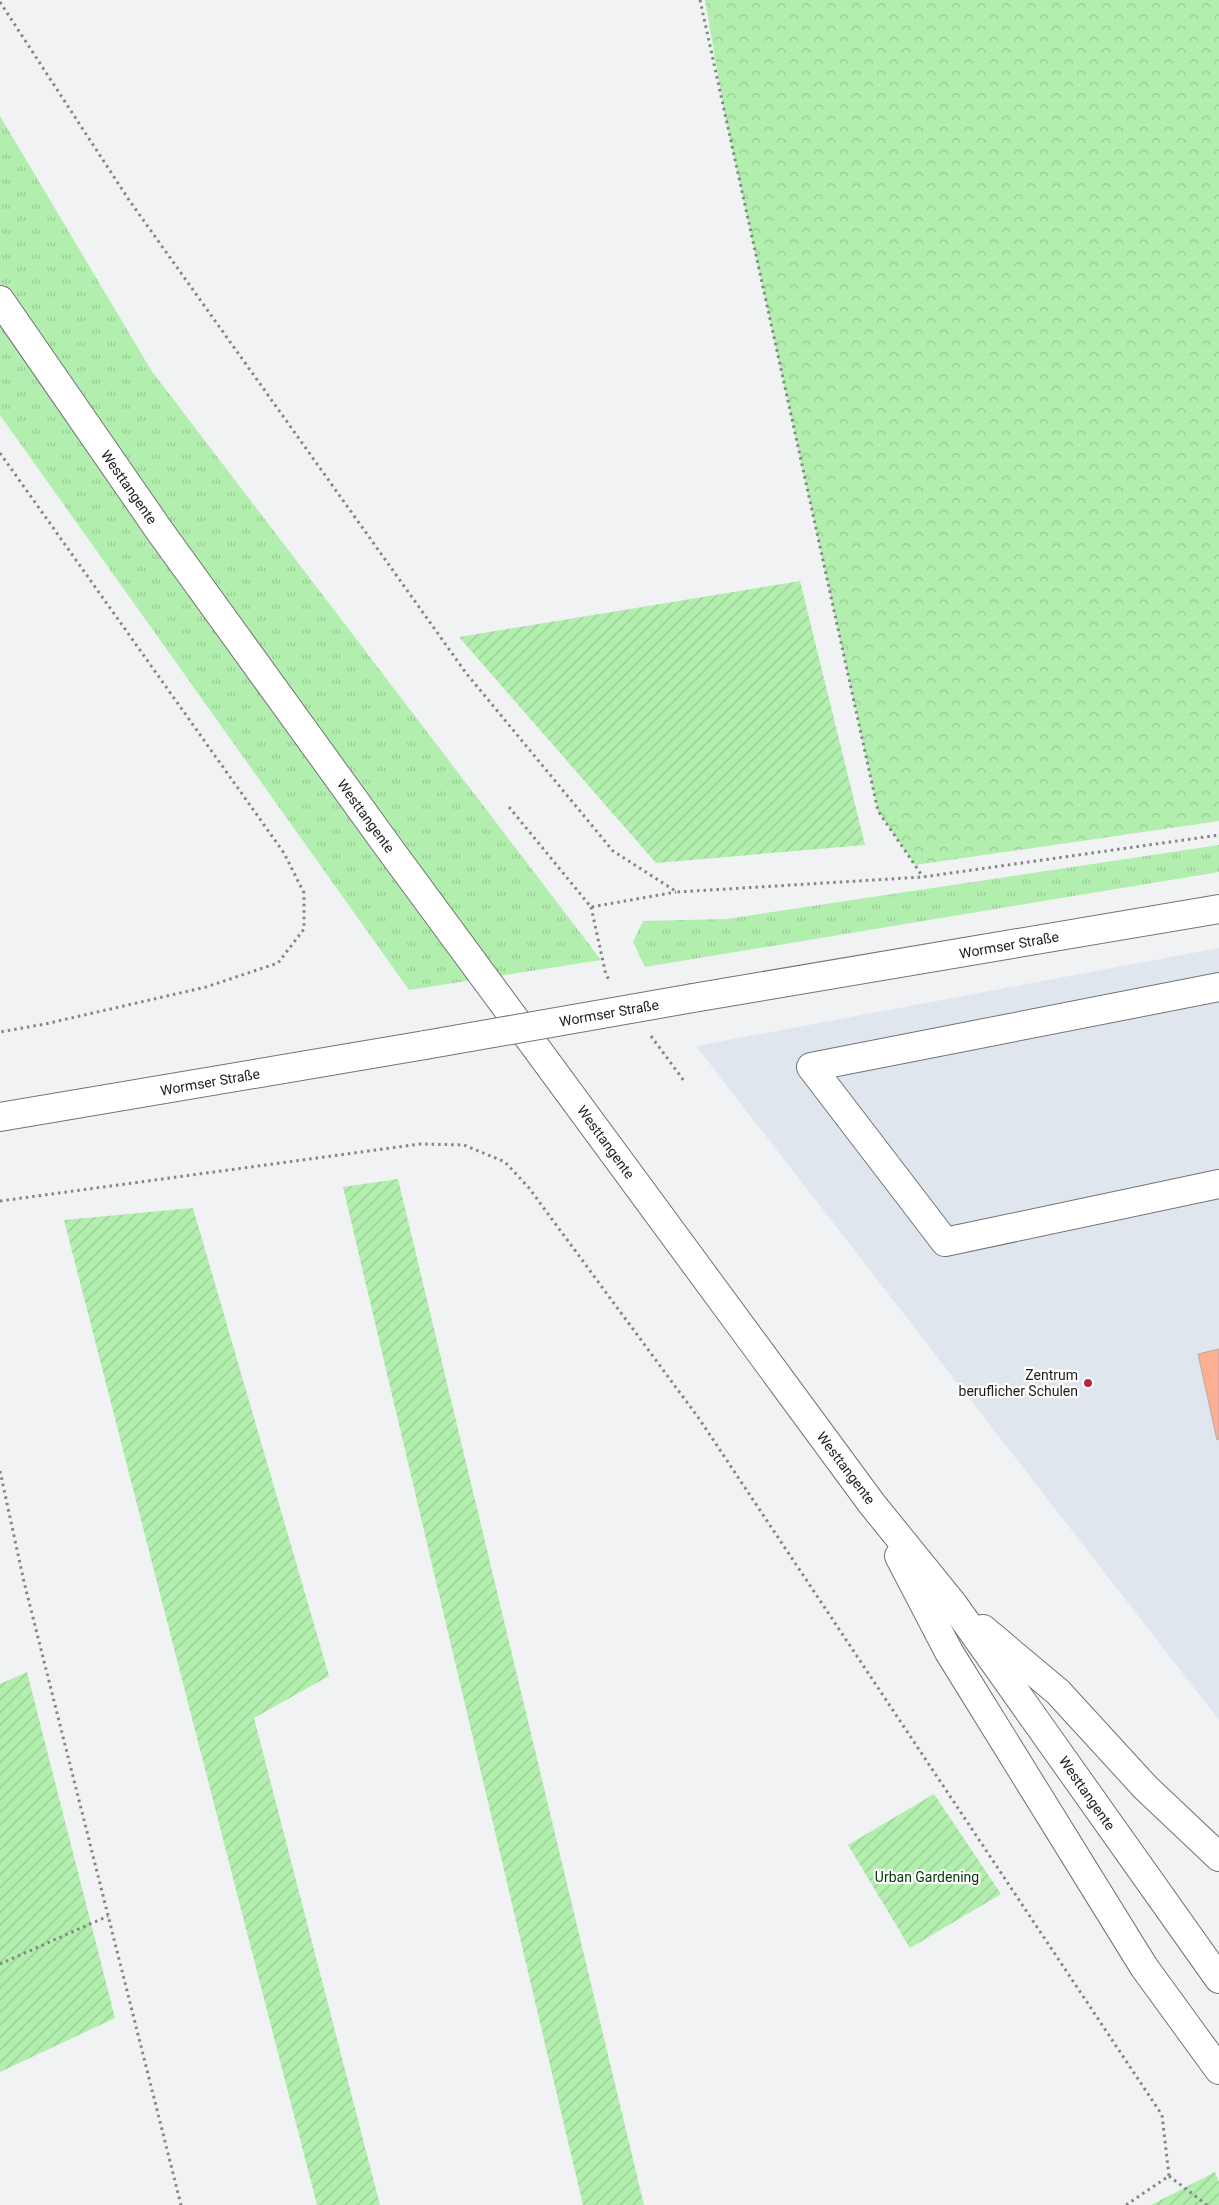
<svg xmlns="http://www.w3.org/2000/svg" width="1219" height="2205" viewBox="0 0 1219 2205" font-family="Roboto,sans-serif">
	<defs>
		<pattern id="grass-tufts" width="24" height="20" patternUnits="userSpaceOnUse" patternTransform="scale(1.25)"><rect width="24" height="20" fill="#b2eead"/><path d="M3 7l-1-3M5 7V3M7 7l1-3M15 17l-1-3M17 17v-4M19 17l1-3" fill="none" stroke="#98cc94"/></pattern>
		<pattern id="forest-crowns" width="20" height="18" patternUnits="userSpaceOnUse" patternTransform="scale(1.25)"><rect width="20" height="18" fill="#b2eead"/><path d="M2 6a3 3 0 1 1 6 0M12 15a3 3 0 1 1 6 0" fill="none" stroke="#98cc94"/></pattern>
		<pattern id="garden-furrows" width="10" height="10" patternUnits="userSpaceOnUse" patternTransform="scale(1.25)"><rect width="10" height="10" fill="#b2eead"/><path d="M-1 1l2-2M0 10L10 0M9 11l2-2" fill="none" stroke="#98cc94"/></pattern>
	</defs>
	<rect width="100%" height="100%" fill="#f1f2f4"/>
	<path fill="#e0e6ee" d="M 1219,948 L 1219,1720 L 696,1046 Z"/>
	<g fill="url(#grass-tufts)">
		<path d="M 0,116 L 151,370 L 601,960 L 409,990 L 0,415 Z"/>
		<path d="M 1219,845 L 1219,872 L 645,967 L 633,942 L 643,921 L 726,919 Z"/>
	</g>
	<path fill="url(#forest-crowns)" d="M 705,0 L 1219,0 L 1219,821 L 915,865 L 878,811 L 724,111 Z"/>
	<g fill="url(#garden-furrows)">
		<path d="M 800,581 L 865,845 L 656,863 L 459,637 Z"/>
		<path d="M 398,1179 L 644,2205 L 583,2205 L 343,1187 Z"/>
		<path d="M 193,1208 L 329,1676 L 254,1718 L 380,2205 L 317,2205 L 64,1220 Z"/>
		<path d="M 27,1672 L 115,2018 L 0,2072 L 0,1684 Z"/>
		<path d="M 934,1794 L 1001,1894 L 910,1948 L 848,1845 Z"/>
		<path d="M 1215,2172 L 1219,2182 L 1219,2205 L 1151,2205 Z"/>
	</g>
	<path fill="#feaf92" stroke="#b0aead" d="M 1219,1349 L 1219,1439 L 1217,1440 L 1198,1354 Z"/>
	<g fill="none" stroke-linecap="round" stroke-linejoin="round">
		<defs>
			<g id="minor">
				<path d="M 1219,987 L 811,1067 L 945,1242 L 1219,1184"/>
				<path d="M 693,998 L 1219,909"/>
				<path d="M 0,1117 L 425,1045"/>
			</g>
			<g id="major">
				<path d="M 0,300 L 159,530 L 389,848 L 872,1504 L 953,1604 L 1219,1979"/>
				<path d="M 899,1556 L 949,1652 L 1144,1967 L 1219,2070"/>
				<path d="M 983,1629 L 1058,1692 L 1145,1787 L 1219,1857"/>
			</g>
		</defs>
		<use href="#minor" stroke="#727375" stroke-width="30"/>
		<use href="#major" stroke="#727375" stroke-width="30"/>
		<g stroke="#848586" stroke-width="3" stroke-dasharray="2.5 4" stroke-linecap="butt">
			<path d="M 700,0 L 878,811 L 923,877"/>
			<path d="M 0,2 L 129,200 L 466,673 L 613,851 L 677,892 L 923,877 L 1219,835"/>
			<path d="M 0,453 L 284,853 L 304,893 L 304,929 L 278,963 L 206,987 L 45,1024 L 0,1032"/>
			<path d="M 509,807 L 591,907 L 676,892"/>
			<path d="M 591,907 L 606,975 L 610,981"/>
			<path d="M 651,1036 L 684,1081"/>
			<path d="M 0,1201 L 420,1144 L 464,1145 L 505,1162 L 529,1188 L 700,1420 L 1162,2115 L 1169,2176 L 1126,2205"/>
			<path d="M 0,1471 L 24,1582 L 181,2205"/>
			<path d="M 0,1964 L 108,1916"/>
			<path d="M 1169,2176 L 1207,2205"/>
		</g>
		<use href="#minor" stroke="#fff" stroke-width="28"/>
		<use href="#major" stroke="#fff" stroke-width="28"/>
		<defs>
			<path id="minor-bridge" d="M 425,1045 L 693,998"/>
		</defs>
		<use href="#minor-bridge" stroke="#727375" stroke-width="30" stroke-linecap="butt"/>
		<use href="#minor-bridge" stroke="#fff" stroke-width="28"/>
	</g>
	<circle fill="#b62542" stroke="#fff" stroke-width="2" cx="1088" cy="1383" r="5"/>
	<g text-anchor="middle" stroke-width="4.5" stroke-linejoin="round" paint-order="stroke">
		<g font-size="14" fill="#1c1d1d" stroke="#fff">
			<text transform="translate(129 487) rotate(55)" y="5">Westtangente</text>
			<text transform="translate(366 816) rotate(54)" y="5">Westtangente</text>
			<text transform="translate(1009 945) rotate(-10)" y="5">Wormser Straße</text>
			<text transform="translate(609 1013) rotate(-10)" y="5">Wormser Straße</text>
			<text transform="translate(210 1082) rotate(-10)" y="5">Wormser Straße</text>
			<text transform="translate(606 1142) rotate(54)" y="5">Westtangente</text>
			<text transform="translate(846 1468) rotate(53)" y="5">Westtangente</text>
			<text transform="translate(1087 1793) rotate(55)" y="5">Westtangente</text>
		</g>
		<g font-size="14" fill="#1c1d1d" stroke="#fff" text-anchor="end">
			<text x="1078" y="1380">Zentrum<tspan x="1078" dy="16">beruflicher Schulen</tspan></text>
		</g>
		<g font-size="14" fill="#033604" stroke="#fff">
			<text x="927" y="1882">Urban Gardening</text>
		</g>
	</g>
</svg>
